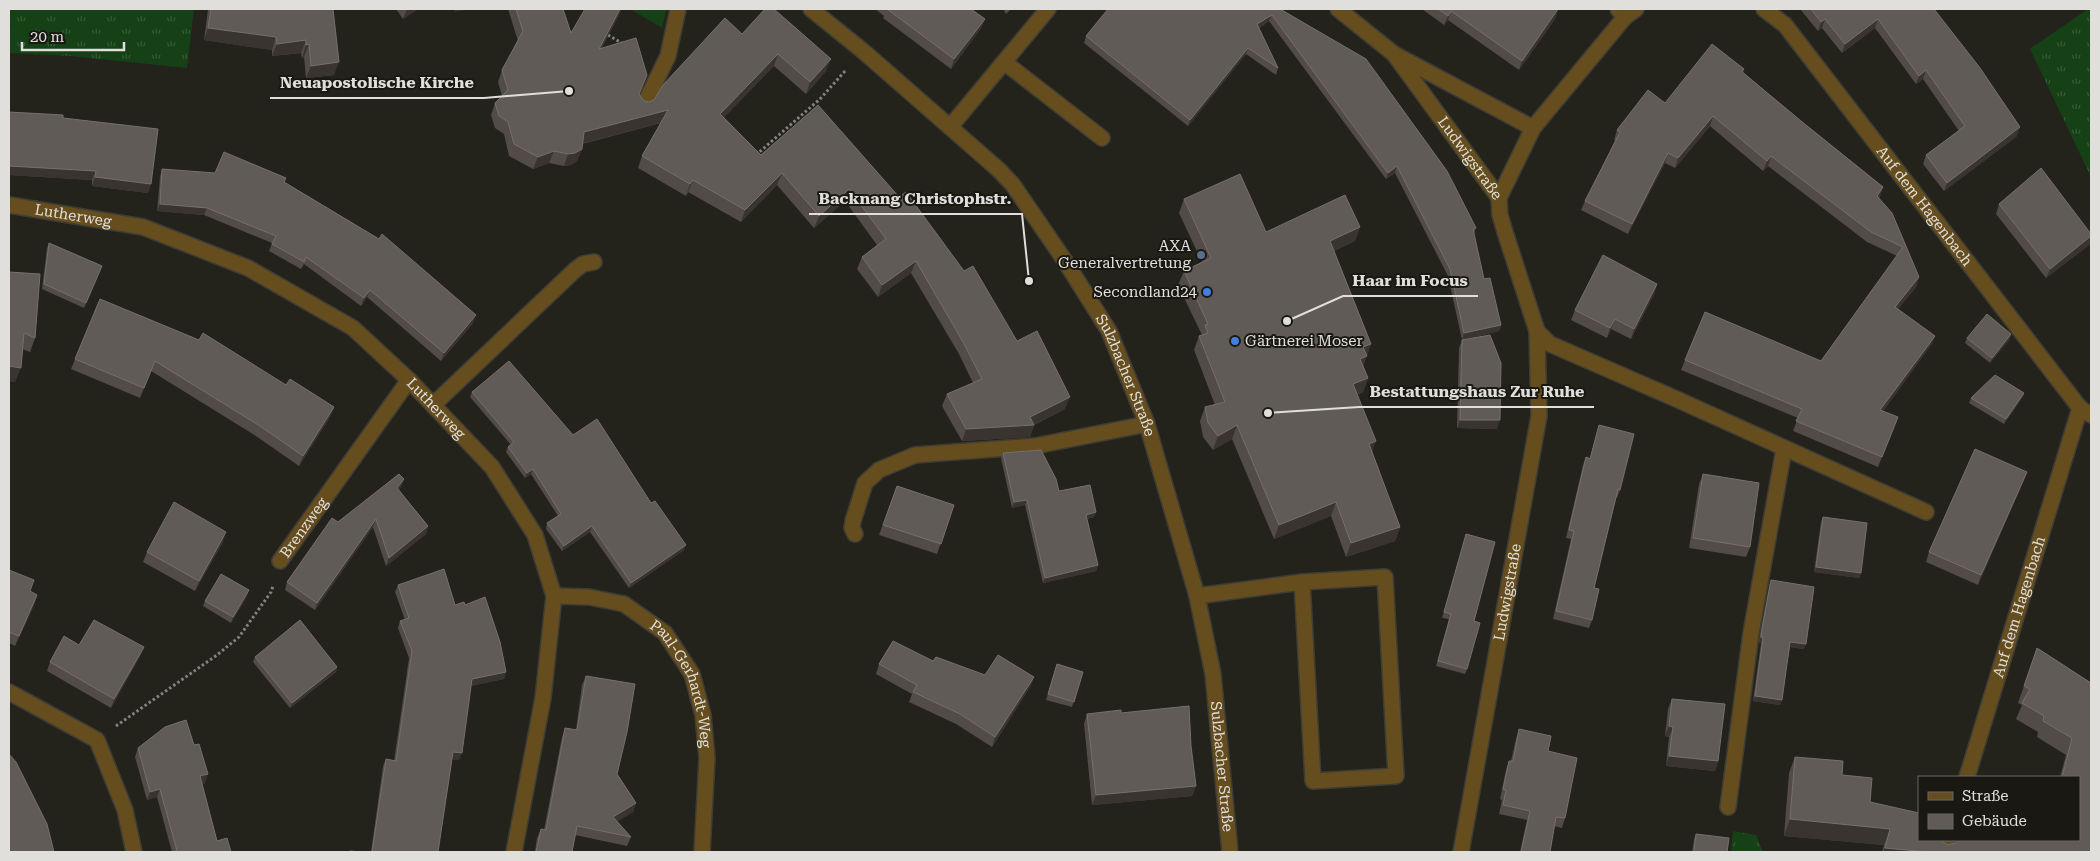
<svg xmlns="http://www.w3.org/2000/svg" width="2100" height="861" viewBox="0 0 2100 861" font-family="'Roboto Serif',serif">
	<defs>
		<pattern id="grass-tufts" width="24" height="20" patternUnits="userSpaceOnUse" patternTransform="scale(1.25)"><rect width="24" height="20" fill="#164016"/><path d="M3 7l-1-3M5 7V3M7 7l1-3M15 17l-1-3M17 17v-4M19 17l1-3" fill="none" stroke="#385b37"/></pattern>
	</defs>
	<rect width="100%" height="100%" fill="#23221b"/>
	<g fill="url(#grass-tufts)">
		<path d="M 9,9 L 194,9 L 187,68 L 71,56 L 9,53 Z"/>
		<path d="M 2088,9 L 2091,9 L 2091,177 L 2030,49 Z"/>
		<path d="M 1733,831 L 1756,835 L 1763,852 L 1731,852 Z"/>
	</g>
	<path fill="#164016" d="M 630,9 L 667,9 L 662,28 Z"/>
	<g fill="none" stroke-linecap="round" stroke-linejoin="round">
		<defs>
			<g id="service">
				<path d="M 1618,9 L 1625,17"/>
				<path d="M 1004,62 L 1102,138"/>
				<path d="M 644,105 L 668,56 L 678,9"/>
				<path d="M 433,405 L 575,270 L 583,264 L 594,262"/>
				<path d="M 855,534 L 852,528 L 853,521 L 865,483 L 879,470 L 915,455 L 1035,446 L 1147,424"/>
				<path d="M 1197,596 L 1302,582 L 1385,577 L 1396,776 L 1313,781 L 1302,582"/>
				<path id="s1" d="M 1967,777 L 2080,408"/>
				<path d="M 1728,807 L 1751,633 L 1784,449"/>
				<path id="s2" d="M 1461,852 L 1539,416 L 1537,331"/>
				<path d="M 1944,852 L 1948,840"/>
			</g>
			<g id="minor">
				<path d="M 1338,9 L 1394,54 L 1533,128"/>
				<path id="s3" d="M 1764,9 L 1785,25 L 2080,408 L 2091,415"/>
				<path id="s4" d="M 1394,54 L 1499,198 L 1500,215 L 1505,232 L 1537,331 L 1550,344 L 1674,398 L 1926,512"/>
				<path d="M 950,127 L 1048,9"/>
				<path d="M 1499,198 L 1533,128 L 1625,17 L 1636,9"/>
				<path id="s5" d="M 9,205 L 143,227 L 248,268 L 353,328 L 409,380 L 492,467 L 535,535 L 554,596 L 543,698 L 514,852"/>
				<path id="s6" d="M 280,561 L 409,380"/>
				<path id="s7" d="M 554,596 L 589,597 L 624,604 L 665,633 L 692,674 L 703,715 L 707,758 L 702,852"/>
				<path d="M 9,692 L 97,740 L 125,810 L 134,852"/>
			</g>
			<g id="tertiary">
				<path id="s8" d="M 811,9 L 863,51 L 999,170 L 1013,185 L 1063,258 L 1109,331 L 1147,424 L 1197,596 L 1213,674 L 1230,852"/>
			</g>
		</defs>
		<use href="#service" stroke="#3d3c36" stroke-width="18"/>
		<use href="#minor" stroke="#3d3c36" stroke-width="18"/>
		<use href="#tertiary" stroke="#3d3c36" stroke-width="18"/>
		<g stroke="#84837e" stroke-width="3" stroke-dasharray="2.5 2.5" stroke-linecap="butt">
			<path d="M 608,35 L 625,45"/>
			<path d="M 756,155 L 820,99 L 846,70"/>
			<path d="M 116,726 L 217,655 L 239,637 L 271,592 L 273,586"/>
		</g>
		<use href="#service" stroke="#654d1e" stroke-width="15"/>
		<use href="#minor" stroke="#654d1e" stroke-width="15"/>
		<use href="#tertiary" stroke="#654d1e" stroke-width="15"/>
	</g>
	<g fill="#524b47">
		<path d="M 208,9 L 333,9 L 334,75 L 306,78 L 304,57 L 302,58 L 301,53 L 272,56 L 272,50 L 204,40 Z"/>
		<path d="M 396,9 L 418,9 L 403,19 Z"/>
		<path d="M 508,9 L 563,9 L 571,33 L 585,9 L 621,9 L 619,15 L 601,49 L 639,95 L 644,101 L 649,102 L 654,100 L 742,34 L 826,71 L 806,94 L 774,66 L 724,117 L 761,155 L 818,105 L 964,271 L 1017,341 L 1065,409 L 1034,425 L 1030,437 L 962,441 L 942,406 L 947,394 L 973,383 L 959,354 L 911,273 L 878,297 L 857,269 L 862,257 L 877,245 L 845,201 L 814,228 L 777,185 L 741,222 L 688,192 L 686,196 L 638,168 L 642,156 L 661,123 L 582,144 L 582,149 L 577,161 L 571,165 L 564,166 L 549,163 L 533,169 L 509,156 L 504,134 L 495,128 L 491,115 L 495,103 L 502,96 L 498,82 L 502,70 L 518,41 Z"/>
		<path d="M 875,9 L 971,9 L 985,19 L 981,28 L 951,69 L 883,18 L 884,16 Z"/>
		<path d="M 1003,9 L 1011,9 L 1006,14 Z"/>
		<path d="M 1280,9 L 1476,228 L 1474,234 L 1484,279 L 1501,325 L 1499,331 L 1462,340 L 1448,276 L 1395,173 L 1386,179 L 1269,21 L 1259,28 L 1278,68 L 1276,75 L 1246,54 L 1188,126 L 1084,43 L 1086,36 Z"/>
		<path d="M 1422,9 L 1558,9 L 1555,19 L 1519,70 L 1448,20 L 1444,25 Z"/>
		<path d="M 1800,9 L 1934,9 L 2017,136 L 1944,191 L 1923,164 L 1926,155 L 1959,131 L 1923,79 L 1916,84 L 1875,28 L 1842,53 L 1822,28 L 1818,31 Z"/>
		<path d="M 1744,69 L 1743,72 L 1801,121 L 1883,187 L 1879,198 L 1919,277 L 1916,287 L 1898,309 L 1935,336 L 1931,345 L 1883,411 L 1898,417 L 1878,467 L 1793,431 L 1798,418 L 1681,370 L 1685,360 L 1821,361 L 1897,256 L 1867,242 L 1768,166 L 1763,171 L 1710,126 L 1675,168 L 1665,163 L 1628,234 L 1581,210 L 1585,201 L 1616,141 L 1614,140 L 1617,130 L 1665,103 Z"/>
		<path d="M 9,112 L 63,118 L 148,193 L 92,186 L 92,180 L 9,175 Z"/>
		<path d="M 162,169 L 284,182 L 473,323 L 441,361 L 367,297 L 361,306 L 304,264 L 301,269 L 269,251 L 272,243 L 204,215 L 157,211 L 160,177 Z"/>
		<path d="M 1184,199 L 1266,232 L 1360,227 L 1355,241 L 1334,251 L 1371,344 L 1363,366 L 1368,378 L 1363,392 L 1357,395 L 1372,451 L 1400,527 L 1395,541 L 1346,557 L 1331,516 L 1274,539 L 1232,439 L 1213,450 L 1203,437 L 1200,421 L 1205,407 L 1215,405 L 1194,350 L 1199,336 L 1202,335 L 1178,285 L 1184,271 L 1202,262 L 1179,213 Z"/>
		<path d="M 1999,204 L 2091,234 L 2091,239 L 2089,245 L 2046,278 L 1996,214 Z"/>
		<path d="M 49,243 L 102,266 L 84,308 L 42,289 L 47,248 Z"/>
		<path d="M 9,272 L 35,338 L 30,352 L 22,349 L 15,382 L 9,381 Z"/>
		<path d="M 1657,284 L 1654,294 L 1631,339 L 1611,329 L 1607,338 L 1571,320 L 1575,310 Z"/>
		<path d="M 100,299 L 334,407 L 330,417 L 299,466 L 256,436 L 151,371 L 140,398 L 71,369 Z"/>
		<path d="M 2011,334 L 2009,340 L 1990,363 L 1965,343 L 1967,338 Z"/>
		<path d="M 1462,340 L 1497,429 L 1457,428 L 1459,348 Z"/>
		<path d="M 472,392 L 573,435 L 651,503 L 684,550 L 629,588 L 590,532 L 562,551 L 546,529 L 547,523 L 558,516 L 531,474 L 525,478 L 506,452 L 508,447 L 511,445 L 470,397 Z"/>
		<path d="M 2024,393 L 2022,398 L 2004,424 L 1969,403 L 1971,398 Z"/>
		<path d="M 1599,425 L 1620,490 L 1617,498 L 1616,498 L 1594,588 L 1592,620 L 1589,628 L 1553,619 L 1571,539 L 1566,538 L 1583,465 L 1586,457 L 1590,458 Z"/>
		<path d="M 1003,453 L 1059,491 L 1096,512 L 1094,517 L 1087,519 L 1098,565 L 1096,571 L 1043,583 L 1025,505 L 1012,508 L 1001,458 Z"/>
		<path d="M 2027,472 L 2023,482 L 1978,585 L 1926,562 L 1929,552 Z"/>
		<path d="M 1703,474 L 1750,547 L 1746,557 L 1689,548 L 1699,484 Z"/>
		<path d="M 404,479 L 401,486 L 399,490 L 428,526 L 426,534 L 386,566 L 373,527 L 315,610 L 285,590 L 287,582 L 338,522 Z"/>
		<path d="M 897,486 L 954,505 L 937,554 L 879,535 Z"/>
		<path d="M 1823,517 L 1861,573 L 1859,578 L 1814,572 L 1821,522 Z"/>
		<path d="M 1466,534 L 1474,621 L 1467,669 L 1465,674 L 1436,666 L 1449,619 L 1442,618 Z"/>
		<path d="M 223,542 L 195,591 L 143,562 L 147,552 Z"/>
		<path d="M 9,570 L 30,591 L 37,595 L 34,605 L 15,646 L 9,643 Z"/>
		<path d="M 1771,580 L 1804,649 L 1790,647 L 1780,705 L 1753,701 L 1761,643 L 1759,643 L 1760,634 L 1769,586 Z"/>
		<path d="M 398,585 L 455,605 L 506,672 L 504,679 L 471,686 L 459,760 L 452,759 L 438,852 L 371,852 L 383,766 L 386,759 L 394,761 L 409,658 L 398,628 L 400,621 L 405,620 L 395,592 Z"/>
		<path d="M 247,596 L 231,623 L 203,606 L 205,601 Z"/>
		<path d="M 79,645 L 144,647 L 140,656 L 111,708 L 47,671 L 50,662 Z"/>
		<path d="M 2037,648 L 2091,683 L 2091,852 L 1882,852 L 1884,845 L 1784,836 L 1789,773 L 1795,757 L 1842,775 L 1870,802 L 1947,845 L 1956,843 L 1957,841 L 1957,840 L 2079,840 L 2079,777 L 2060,777 L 2066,755 L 2037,737 L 2038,732 L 2016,719 L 2022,705 L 2018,703 Z"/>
		<path d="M 255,657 L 337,667 L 336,672 L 290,708 L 253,662 Z"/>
		<path d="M 933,661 L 985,675 L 1034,677 L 1030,687 L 992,747 L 956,724 L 909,702 L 912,694 L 876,674 L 879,664 Z"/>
		<path d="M 1057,664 L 1083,672 L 1072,707 L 1046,700 Z"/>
		<path d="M 586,676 L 617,774 L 636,803 L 633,812 L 617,821 L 631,837 L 627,846 L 575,835 L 572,852 L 535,852 L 537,838 L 541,829 L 544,830 L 562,737 L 565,728 L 576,730 L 582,685 Z"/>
		<path d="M 1672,699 L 1718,761 L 1715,771 L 1666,766 L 1669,737 L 1665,736 L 1668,709 Z"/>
		<path d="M 1121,713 L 1196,786 L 1192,796 L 1092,805 L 1084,724 L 1087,714 Z"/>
		<path d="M 1519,729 L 1548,751 L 1565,818 L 1562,828 L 1554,826 L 1550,852 L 1520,852 L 1527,820 L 1499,814 L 1502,800 L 1500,799 L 1506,770 L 1509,761 L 1511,761 L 1516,739 Z"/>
		<path d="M 138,748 L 205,783 L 202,784 L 217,841 L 172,852 L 157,797 L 147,800 L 135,757 Z"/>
		<path d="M 1696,834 L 1727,852 L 1692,852 L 1694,839 Z"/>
	</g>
	<g fill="#39342f">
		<path d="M 407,9 L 418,9 L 403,19 Z"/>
		<path d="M 455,9 L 470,9 L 454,12 Z"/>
		<path d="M 620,9 L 621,9 L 619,15 L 594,61 L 599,49 Z"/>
		<path d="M 1558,9 L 1555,19 L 1519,70 L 1522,61 Z"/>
		<path d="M 1451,11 L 1448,20 L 1444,25 L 1448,16 Z"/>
		<path d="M 1272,15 L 1269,21 L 1255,30 L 1257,24 Z"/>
		<path d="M 985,19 L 981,28 L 951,69 L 954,59 Z"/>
		<path d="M 1825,19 L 1822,28 L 1818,31 L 1821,22 Z"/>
		<path d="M 1878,19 L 1875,28 L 1842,53 L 1845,44 Z"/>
		<path d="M 208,28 L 276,37 L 272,50 L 204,40 Z"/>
		<path d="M 306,40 L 301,53 L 272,56 L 277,44 Z"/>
		<path d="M 309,44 L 304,57 L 302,58 L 306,45 Z"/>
		<path d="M 1248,48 L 1246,54 L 1188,126 L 1190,120 Z"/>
		<path d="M 778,54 L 774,66 L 716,126 L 720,114 Z"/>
		<path d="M 831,59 L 826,71 L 806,94 L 810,82 Z"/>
		<path d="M 339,62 L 334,75 L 306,78 L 311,66 Z"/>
		<path d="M 1926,70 L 1923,79 L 1916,84 L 1919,76 Z"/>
		<path d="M 668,110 L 664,122 L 580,144 L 584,132 Z"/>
		<path d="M 1713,116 L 1710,126 L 1675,168 L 1678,158 Z"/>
		<path d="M 2020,127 L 2017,136 L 1944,191 L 1947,183 Z"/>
		<path d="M 582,149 L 577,161 L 571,165 L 564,166 L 568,154 Z"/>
		<path d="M 554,151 L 549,163 L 533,169 L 538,157 Z"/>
		<path d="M 1668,153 L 1665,163 L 1628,234 L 1632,224 Z"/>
		<path d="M 1771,156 L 1768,166 L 1763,171 L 1767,161 Z"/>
		<path d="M 9,166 L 96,171 L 92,180 L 9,175 Z"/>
		<path d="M 1397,166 L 1395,173 L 1386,179 L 1388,173 Z"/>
		<path d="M 782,173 L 777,185 L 741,222 L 745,210 Z"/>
		<path d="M 95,177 L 151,184 L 148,193 L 92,186 Z"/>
		<path d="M 693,180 L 688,192 L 686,196 L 690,184 Z"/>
		<path d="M 1883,187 L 1880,197 L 1873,205 L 1877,196 Z"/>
		<path d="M 849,189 L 845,201 L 814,228 L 819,216 Z"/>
		<path d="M 160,204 L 207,208 L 204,215 L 157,211 Z"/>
		<path d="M 1360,227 L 1355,241 L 1325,255 L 1330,241 Z"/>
		<path d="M 2091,236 L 2091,239 L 2089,245 L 2046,278 L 2050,269 Z"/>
		<path d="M 916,261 L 911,273 L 878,297 L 882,285 Z"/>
		<path d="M 1919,277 L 1916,287 L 1892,316 L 1895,307 Z"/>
		<path d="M 1657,284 L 1654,294 L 1631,339 L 1634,329 Z"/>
		<path d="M 370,290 L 367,297 L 361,306 L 364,298 Z"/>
		<path d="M 476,315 L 473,323 L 441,361 L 444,353 Z"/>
		<path d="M 1615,319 L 1611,329 L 1607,338 L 1610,328 Z"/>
		<path d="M 1501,325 L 1499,331 L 1462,340 L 1464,333 Z"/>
		<path d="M 2011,334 L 2009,340 L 1990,363 L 1992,358 Z"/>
		<path d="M 1935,336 L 1931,345 L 1877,419 L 1880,410 Z"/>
		<path d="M 1371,344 L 1362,370 L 1355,373 L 1363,347 Z"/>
		<path d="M 9,366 L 21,368 L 15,382 L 9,381 Z"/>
		<path d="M 1368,378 L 1363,392 L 1348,398 L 1353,384 Z"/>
		<path d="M 2024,393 L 2022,398 L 2004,424 L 2006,419 Z"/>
		<path d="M 1070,397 L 1065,409 L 1033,425 L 1034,425 L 1030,437 L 962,441 L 966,429 L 1030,417 Z"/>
		<path d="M 334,407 L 330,417 L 299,466 L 303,456 Z"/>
		<path d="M 1460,420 L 1500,420 L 1497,429 L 1457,428 Z"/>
		<path d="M 1237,425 L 1232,439 L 1213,450 L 1218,436 Z"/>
		<path d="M 1376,441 L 1371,455 L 1369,444 Z"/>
		<path d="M 533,469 L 531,474 L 525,478 L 527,473 Z"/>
		<path d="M 2027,472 L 2023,482 L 1978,585 L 1981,575 Z"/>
		<path d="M 404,479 L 401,486 L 395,496 L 397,488 Z"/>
		<path d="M 1027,500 L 1025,505 L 1012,508 L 1014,502 Z"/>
		<path d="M 1336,502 L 1331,516 L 1274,539 L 1279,525 Z"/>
		<path d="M 1096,512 L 1094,517 L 1084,520 L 1086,515 Z"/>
		<path d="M 376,519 L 373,527 L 315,610 L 317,603 Z"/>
		<path d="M 428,526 L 426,534 L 386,566 L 389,558 Z"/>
		<path d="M 592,526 L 590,532 L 562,551 L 564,546 Z"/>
		<path d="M 1400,527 L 1395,541 L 1346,557 L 1351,543 Z"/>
		<path d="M 226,532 L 223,542 L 195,591 L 199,581 Z"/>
		<path d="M 686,545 L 684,550 L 629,588 L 631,583 Z"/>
		<path d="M 1098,565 L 1096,571 L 1043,583 L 1045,578 Z"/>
		<path d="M 1816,567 L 1861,573 L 1859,578 L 1814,572 Z"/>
		<path d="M 249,590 L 247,596 L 231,623 L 233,617 Z"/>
		<path d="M 37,595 L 34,605 L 15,646 L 19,636 Z"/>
		<path d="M 1761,637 L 1763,638 L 1761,643 L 1759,643 Z"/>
		<path d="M 1790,642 L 1806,644 L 1804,649 L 1789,647 Z"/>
		<path d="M 144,647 L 140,656 L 111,708 L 114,699 Z"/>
		<path d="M 337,667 L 336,672 L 290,708 L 292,703 Z"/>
		<path d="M 506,672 L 504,679 L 470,686 L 472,679 Z"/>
		<path d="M 1034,677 L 1030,687 L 992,747 L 995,737 Z"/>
		<path d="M 1755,696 L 1782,700 L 1780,705 L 1753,701 Z"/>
		<path d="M 1669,726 L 1673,727 L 1669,737 L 1665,736 Z"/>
		<path d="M 453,752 L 462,753 L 459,760 L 450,759 Z"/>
		<path d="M 1669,756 L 1718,761 L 1715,771 L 1666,766 Z"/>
		<path d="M 208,774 L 205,783 L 197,785 L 200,776 Z"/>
		<path d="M 1196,786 L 1192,796 L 1092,805 L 1096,795 Z"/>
		<path d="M 160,789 L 157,797 L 147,800 L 150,792 Z"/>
		<path d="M 636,803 L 633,812 L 610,826 L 613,817 Z"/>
		<path d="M 1790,819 L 1890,829 L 1884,845 L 1784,836 Z"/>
		<path d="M 1885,848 L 1928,852 L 1883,852 Z"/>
	</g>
	<g fill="#615b57" stroke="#75706c">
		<path d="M 211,9 L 333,9 L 339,62 L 311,66 L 309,44 L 306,45 L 306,40 L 277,44 L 276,37 L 208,28 Z"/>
		<path d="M 516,9 L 563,9 L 571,33 L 585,9 L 620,9 L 599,49 L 636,38 L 647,75 L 639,94 L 644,101 L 649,102 L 654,100 L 663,85 L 725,18 L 742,34 L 765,9 L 774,9 L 831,59 L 810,82 L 778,54 L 720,114 L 761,155 L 818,105 L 899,197 L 906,192 L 964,271 L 973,266 L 1017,341 L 1037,331 L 1070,397 L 1030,417 L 1034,425 L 966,429 L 947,394 L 982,379 L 963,342 L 916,261 L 882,285 L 862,257 L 886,239 L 849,189 L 819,216 L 782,173 L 745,210 L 693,180 L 690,184 L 642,156 L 668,110 L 584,132 L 582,149 L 575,153 L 568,154 L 554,151 L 538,157 L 514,144 L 508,122 L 499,116 L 495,103 L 508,90 L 502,70 L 523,31 Z"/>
		<path d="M 887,9 L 971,9 L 985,19 L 954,59 Z"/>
		<path d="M 1108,9 L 1280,9 L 1366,59 L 1447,171 L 1476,228 L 1473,229 L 1484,279 L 1490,278 L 1501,325 L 1464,333 L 1450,269 L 1397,166 L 1388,173 L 1272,15 L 1257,24 L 1278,68 L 1248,48 L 1190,120 L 1086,36 Z"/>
		<path d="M 1438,9 L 1558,9 L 1522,61 L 1451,11 L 1448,16 Z"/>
		<path d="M 1811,9 L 1934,9 L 1980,68 L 2020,127 L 1947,183 L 1926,155 L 1965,126 L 1926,70 L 1919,76 L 1878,19 L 1845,44 L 1825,19 L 1821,22 Z"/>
		<path d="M 1712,44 L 1744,69 L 1742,72 L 1801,121 L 1883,187 L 1877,196 L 1892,213 L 1919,277 L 1895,307 L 1935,336 L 1880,410 L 1898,417 L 1882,457 L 1796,421 L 1802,409 L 1685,360 L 1705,312 L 1821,361 L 1903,247 L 1871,232 L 1771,156 L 1767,161 L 1713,116 L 1678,158 L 1668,153 L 1632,224 L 1585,201 L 1620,132 L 1617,130 L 1648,90 L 1665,103 Z"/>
		<path d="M 9,112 L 63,115 L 63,118 L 158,129 L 151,184 L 95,177 L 96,171 L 9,166 Z"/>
		<path d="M 224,152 L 286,178 L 284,182 L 379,239 L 382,234 L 476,315 L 444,353 L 370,290 L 364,298 L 306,257 L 304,262 L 272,244 L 276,236 L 207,208 L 160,204 L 162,169 L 215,173 Z"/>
		<path d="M 2041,168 L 2091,234 L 2091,236 L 2050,269 L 1999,204 Z"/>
		<path d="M 1240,174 L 1266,232 L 1345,195 L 1360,227 L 1330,241 L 1371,344 L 1363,347 L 1367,356 L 1360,359 L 1368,378 L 1353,384 L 1376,441 L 1369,444 L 1400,527 L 1351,543 L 1336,502 L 1279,525 L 1237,425 L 1218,436 L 1208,423 L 1205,407 L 1225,402 L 1199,336 L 1208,333 L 1205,325 L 1208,324 L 1184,271 L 1211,258 L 1184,199 Z"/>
		<path d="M 49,243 L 102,266 L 86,303 L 44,284 Z"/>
		<path d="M 1603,255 L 1657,284 L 1634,329 L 1615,319 L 1610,328 L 1575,310 Z"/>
		<path d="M 9,272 L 40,274 L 35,338 L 24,333 L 21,368 L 9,366 Z"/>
		<path d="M 100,299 L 199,340 L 203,333 L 286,385 L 290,379 L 334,407 L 303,456 L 260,426 L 155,361 L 144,388 L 75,359 Z"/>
		<path d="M 1987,314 L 2011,334 L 1992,358 L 1967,338 Z"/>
		<path d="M 1490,335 L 1501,363 L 1500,420 L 1460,420 L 1462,340 Z"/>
		<path d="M 509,361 L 573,435 L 597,419 L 651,503 L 655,501 L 686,545 L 631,583 L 592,526 L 564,546 L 547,523 L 561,514 L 533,469 L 527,473 L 508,447 L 514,442 L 472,392 Z"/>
		<path d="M 1995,375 L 2024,393 L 2006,419 L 1971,398 Z"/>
		<path d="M 1599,425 L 1634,434 L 1620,490 L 1618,489 L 1594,588 L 1599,589 L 1592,620 L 1556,611 L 1574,531 L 1569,530 L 1586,457 L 1590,459 Z"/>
		<path d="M 1975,449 L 2027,472 L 1981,575 L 1929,552 Z"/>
		<path d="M 1041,450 L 1056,479 L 1059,491 L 1090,485 L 1096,512 L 1086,515 L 1098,565 L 1045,578 L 1027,500 L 1014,502 L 1003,453 Z"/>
		<path d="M 399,474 L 404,479 L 397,488 L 428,526 L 389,558 L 376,519 L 317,603 L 287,582 L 332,518 L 338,522 Z"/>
		<path d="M 1703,474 L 1759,483 L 1750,547 L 1693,538 Z"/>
		<path d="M 897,486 L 954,505 L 941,544 L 883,525 Z"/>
		<path d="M 174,502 L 226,532 L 199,581 L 147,552 Z"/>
		<path d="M 1823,517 L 1867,523 L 1861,573 L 1816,567 Z"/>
		<path d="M 1466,534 L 1495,542 L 1474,621 L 1480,623 L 1467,669 L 1438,661 L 1451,614 L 1444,612 Z"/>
		<path d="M 444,569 L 455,605 L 464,602 L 465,605 L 485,597 L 500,642 L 506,672 L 472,679 L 462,753 L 453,752 L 438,852 L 372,852 L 386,759 L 396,761 L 412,651 L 400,621 L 409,618 L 398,585 Z"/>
		<path d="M 9,570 L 34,580 L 30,591 L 37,595 L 19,636 L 9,632 Z"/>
		<path d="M 221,574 L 249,590 L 233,617 L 205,601 Z"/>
		<path d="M 1771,580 L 1814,587 L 1806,644 L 1790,642 L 1782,700 L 1755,696 L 1763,638 L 1761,637 L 1762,629 Z"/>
		<path d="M 94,620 L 144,647 L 114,699 L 50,662 L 64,636 L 79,645 Z"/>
		<path d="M 300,620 L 337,667 L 292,703 L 255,657 Z"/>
		<path d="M 893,641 L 933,661 L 936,657 L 985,675 L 998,655 L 1034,677 L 995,737 L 960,714 L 913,692 L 917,685 L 879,664 Z"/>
		<path d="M 2037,648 L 2091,683 L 2091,852 L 1928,852 L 1885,848 L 1890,829 L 1790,819 L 1795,757 L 1843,761 L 1842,775 L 1872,778 L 1870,802 L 1919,813 L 1919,840 L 1942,840 L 1943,842 L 1947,845 L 1956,843 L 1958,840 L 2079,840 L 2079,777 L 2062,777 L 2072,738 L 2043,721 L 2044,716 L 2022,703 L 2030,689 L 2024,686 Z"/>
		<path d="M 1057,664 L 1083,672 L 1074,702 L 1048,694 Z"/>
		<path d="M 586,676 L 635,684 L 627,732 L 617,774 L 636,803 L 613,817 L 631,837 L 577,826 L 572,852 L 536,852 L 541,829 L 546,830 L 565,728 L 577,730 Z"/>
		<path d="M 1672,699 L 1725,704 L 1718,761 L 1669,756 L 1673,727 L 1669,726 Z"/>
		<path d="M 1189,706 L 1191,746 L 1196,786 L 1096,795 L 1087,714 L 1121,710 L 1121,713 Z"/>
		<path d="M 186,720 L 194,745 L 199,744 L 208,774 L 200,776 L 217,841 L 227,838 L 231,852 L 171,852 L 177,851 L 160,789 L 150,792 L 138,748 L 165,727 Z"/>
		<path d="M 1519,729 L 1551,736 L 1548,751 L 1577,758 L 1565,818 L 1556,817 L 1550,852 L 1521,852 L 1530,811 L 1503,805 L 1506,790 L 1503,789 L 1509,761 L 1513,761 Z"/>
		<path d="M 9,754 L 16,762 L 47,824 L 54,852 L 9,852 Z"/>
		<path d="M 1696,834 L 1729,838 L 1727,852 L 1694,852 Z"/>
		<path d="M 350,851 L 361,852 L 350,852 Z"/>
	</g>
	<circle fill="#5c6f8a" stroke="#191812" stroke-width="2" cx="1201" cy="255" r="5"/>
	<g fill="#3f7fe0" stroke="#191812" stroke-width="2">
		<circle cx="1207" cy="292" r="5"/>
		<circle cx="1235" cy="341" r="5"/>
	</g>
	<g text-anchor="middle" stroke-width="4" stroke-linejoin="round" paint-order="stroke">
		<g font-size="15" fill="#e0dfdb" stroke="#191812">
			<text dy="5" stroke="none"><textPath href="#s4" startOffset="129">Ludwigstraße</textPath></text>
			<text dy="5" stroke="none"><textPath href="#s3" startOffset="255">Auf dem Hagenbach</textPath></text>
			<text dy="5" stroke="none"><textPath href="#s5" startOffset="65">Lutherweg</textPath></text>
			<text dy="5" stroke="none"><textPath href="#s8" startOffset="490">Sulzbacher Straße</textPath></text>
			<text dy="5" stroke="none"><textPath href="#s5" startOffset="485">Lutherweg</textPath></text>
			<text dy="5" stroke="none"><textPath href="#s6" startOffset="41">Brenzweg</textPath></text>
			<text dy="5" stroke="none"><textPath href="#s2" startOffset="264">Ludwigstraße</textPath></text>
			<text dy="5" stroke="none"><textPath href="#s1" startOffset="178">Auf dem Hagenbach</textPath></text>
			<text dy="5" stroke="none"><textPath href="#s7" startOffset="175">Paul-Gerhardt-Weg</textPath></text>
			<text dy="5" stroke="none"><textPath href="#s8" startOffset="895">Sulzbacher Straße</textPath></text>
		</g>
		<g font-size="15" fill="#e0dfdb" stroke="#191812" text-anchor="end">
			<text x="1191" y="251">AXA<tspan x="1191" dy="17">Generalvertretung</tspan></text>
			<text x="1197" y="297">Secondland24</text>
			<text x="1245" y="346" text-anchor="start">Gärtnerei Moser</text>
		</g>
	</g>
	<path fill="none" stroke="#e0dfdb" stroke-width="2" d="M569 91L484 98H270M1029 281L1022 214H809M1287 321L1343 296H1478M1268 413L1359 407H1594"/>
	<g fill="#e0dfdb" stroke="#191812" stroke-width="2">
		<circle cx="569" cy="91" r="5"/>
		<circle cx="1029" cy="281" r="5"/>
		<circle cx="1287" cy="321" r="5"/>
		<circle cx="1268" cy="413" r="5"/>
	</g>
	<g font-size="16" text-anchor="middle" font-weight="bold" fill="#e0dfdb" stroke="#191812" stroke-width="4" stroke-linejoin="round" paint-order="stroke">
		<text x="377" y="88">Neuapostolische Kirche</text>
		<text x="915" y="204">Backnang Christophstr.</text>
		<text x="1410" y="286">Haar im Focus</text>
		<text x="1477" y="397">Bestattungshaus Zur Ruhe</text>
	</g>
	<rect width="2100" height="861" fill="none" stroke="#e0dfdb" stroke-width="20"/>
	<rect x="1918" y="776" width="162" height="65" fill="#191812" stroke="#696862"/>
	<rect x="1928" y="792" width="25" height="8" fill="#654d1e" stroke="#696862"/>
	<text x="1962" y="801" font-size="15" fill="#e0dfdb">Straße</text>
	<rect x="1928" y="814" width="25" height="15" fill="#615b57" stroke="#696862"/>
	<text x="1962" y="826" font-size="15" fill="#e0dfdb">Gebäude</text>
	<path d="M22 42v8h102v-8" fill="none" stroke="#e0dfdb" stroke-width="2.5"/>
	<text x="30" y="42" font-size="15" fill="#e0dfdb" stroke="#191812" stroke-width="4" paint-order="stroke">20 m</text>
</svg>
